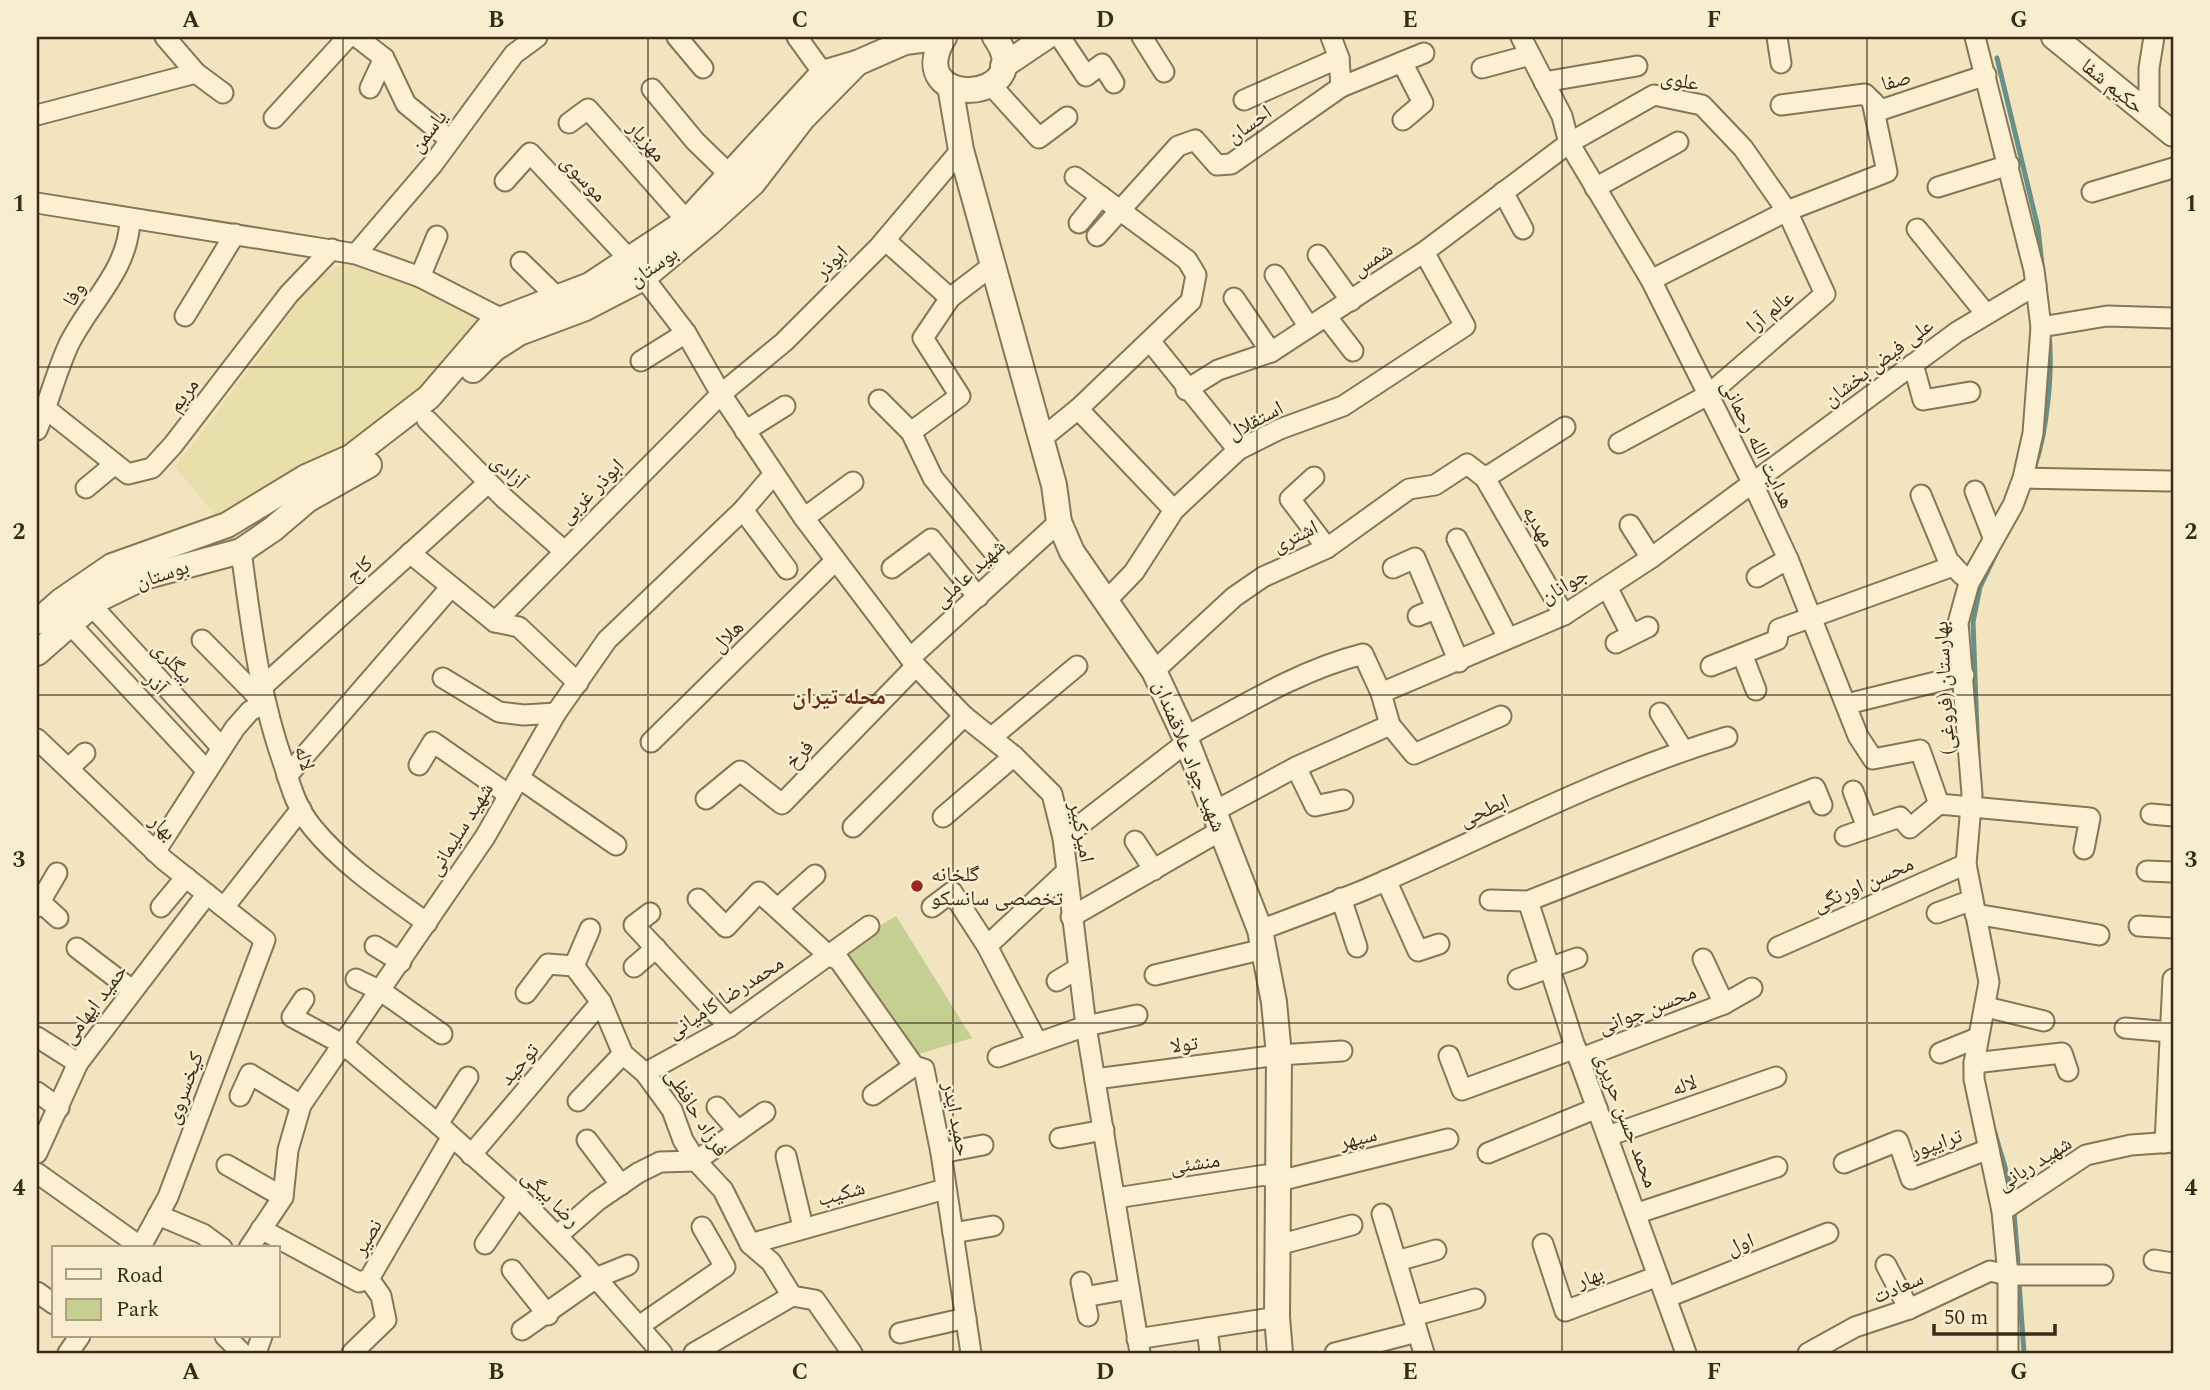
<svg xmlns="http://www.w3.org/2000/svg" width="2210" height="1390" viewBox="0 0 2210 1390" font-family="Spectral,'Noto Naskh Arabic',serif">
	<rect width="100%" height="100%" fill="#f1e4be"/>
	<path fill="#e7e0ab" d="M 349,261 L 420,286 L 483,320 L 417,399 L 352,448 L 220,520 L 175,467 L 275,335 L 313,280 Z"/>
	<path fill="#c5cf92" d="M 896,916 L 972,1038 L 915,1055 L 839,951 Z"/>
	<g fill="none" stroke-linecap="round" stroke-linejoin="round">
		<g stroke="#699088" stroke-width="5">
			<path d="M 1997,58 L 2038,228 L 2042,265"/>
			<path d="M 2035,466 C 2047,431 2053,371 2049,334"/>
			<path d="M 1978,758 L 1973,622 L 1980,587 L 1997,552"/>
			<path d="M 1994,1130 L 2013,1194"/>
			<path d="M 2014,1213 L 2018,1262"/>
			<path d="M 2019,1282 L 2024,1353"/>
		</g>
		<defs>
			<g id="minor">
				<path d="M 165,37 L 196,73 L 223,93"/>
				<path d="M 357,37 L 384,58 L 406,104 L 450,140"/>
				<path d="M 677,37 L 703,68"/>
				<path d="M 797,37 L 823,73"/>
				<path d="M 1060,37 L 1086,76 L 1102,64 L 1114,83"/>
				<path d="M 1142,37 L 1164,72"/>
				<path d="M 1521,37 L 1562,116 L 1569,143 L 1651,280 L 1753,484 L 1788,559 L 1858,736 L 1873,759 L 1920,750 L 1939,804 L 2090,818 L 2084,849"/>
				<path d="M 1777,37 L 1781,63"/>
				<path d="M 1975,37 L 2034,270 L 2041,327 L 2033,433 L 2023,478 L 2013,505 L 1969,583 L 1958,623 L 1972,794 L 1966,864 L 1989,982 L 1974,1063 L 1974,1079 L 2002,1211 L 2008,1275 L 2008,1353"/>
				<path d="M 1402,62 L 1423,103 L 1403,120"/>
				<path d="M 1482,68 L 1530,55"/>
				<path d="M 1544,82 L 1637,66"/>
				<path d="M 991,85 L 1039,138 L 1067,117"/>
				<path d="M 1341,87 L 1424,53"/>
				<path d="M 370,88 L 384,58"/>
				<path d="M 652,89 L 695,141 L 730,175"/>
				<path d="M 1244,100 L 1339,58"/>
				<path d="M 1781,105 L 1865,94 L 1881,110 L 1986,75"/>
				<path d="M 37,115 L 196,73"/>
				<path d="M 2149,115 L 2149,68 L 2154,37"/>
				<path d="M 274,118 L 348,37"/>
				<path d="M 569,123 L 588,109 L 687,221"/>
				<path d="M 505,181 L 530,153 L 631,261 L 686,333 L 721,394 L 804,518 L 916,666 L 964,716 L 1014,756 L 1052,794 L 1063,838 L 1086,1026 L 1140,1353"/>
				<path d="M 1938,187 L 2009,165"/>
				<path d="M 1595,188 L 1678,142"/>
				<path d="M 1503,192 L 1523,229"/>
				<path d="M 2092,192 L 2173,168"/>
				<path d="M 37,203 L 356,254 L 420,277 L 502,319"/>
				<path d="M 1079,223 L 1101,196"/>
				<path d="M 1917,229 L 1986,314"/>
				<path d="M 1097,236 L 1178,146 L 1195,140 L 1217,165 L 1231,164 L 1341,87 L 1339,58 L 1331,37"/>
				<path d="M 885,240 L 950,298"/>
				<path d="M 356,254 L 433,164 L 514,54 L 537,37"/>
				<path d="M 1318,255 L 1351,301"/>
				<path d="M 521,262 L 558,298"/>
				<path d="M 1275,275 L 1309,327"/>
				<path d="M 420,277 L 437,236"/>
				<path d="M 1651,280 L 1787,211 L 1887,172 L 1872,101"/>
				<path d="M 1234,298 L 1271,352"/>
				<path d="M 185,316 L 235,234"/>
				<path d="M 1326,316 L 1353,351"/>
				<path d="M 2041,327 L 2107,316 L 2173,318"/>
				<path d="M 1150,341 L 1238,450"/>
				<path d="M 641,361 L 686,333"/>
				<path d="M 1913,364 L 1923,400 L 1970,392"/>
				<path d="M 1186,390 L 1218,370 L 1271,352 L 1424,252 L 1569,143 L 1654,95 L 1702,105 L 1743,148 L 1787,211 L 1825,294 L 1708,395 L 1619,443"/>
				<path d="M 879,400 L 911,432 L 933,478 L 1007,568"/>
				<path d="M 45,408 L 128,474 L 152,468 L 173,445 L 289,294 L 332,249"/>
				<path d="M 1078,409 L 1174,510"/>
				<path d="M 427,420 L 504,498 L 563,550"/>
				<path d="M 37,430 C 49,402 56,372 69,344 C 91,300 128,271 130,220"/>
				<path d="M 745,431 L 785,406"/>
				<path d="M 911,432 L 960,396 L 923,338 L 950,298 L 993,265"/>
				<path d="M 1041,439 L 1078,409 L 1191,301 L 1196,275 L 1187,260 L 1075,177"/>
				<path d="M 1314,477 L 1290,499 L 1327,548"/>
				<path d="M 1485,478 L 1565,427"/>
				<path d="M 2023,478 L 2170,481"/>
				<path d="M 86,488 L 115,464"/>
				<path d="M 1975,491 L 1993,537"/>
				<path d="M 1921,495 L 1948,560 L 1962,575"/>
				<path d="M 743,510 L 787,569"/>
				<path d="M 804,518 L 853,482"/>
				<path d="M 1630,525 L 1651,558"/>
				<path d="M 1457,539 L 1508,638"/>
				<path d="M 241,551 C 251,624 259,695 284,765 C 291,788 297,809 313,828 C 344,866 387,894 427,923"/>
				<path d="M 410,553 L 495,622 L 519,627 L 578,683"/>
				<path d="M 892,568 L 931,539 L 978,597"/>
				<path d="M 1393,568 L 1415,558 L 1459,662"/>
				<path d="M 1757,577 L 1788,559"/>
				<path d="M 1607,587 L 1631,634"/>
				<path d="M 1106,601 L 1134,572 L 1174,510 L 1238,450 L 1280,429 L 1343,406 L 1465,326 L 1424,252"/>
				<path d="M 92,606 L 222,748"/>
				<path d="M 1418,616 L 1435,609"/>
				<path d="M 495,622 L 721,394 L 784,342 L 879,247 L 961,150"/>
				<path d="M 71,625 L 207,771"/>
				<path d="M 1616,643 L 1648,627"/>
				<path d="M 1742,654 L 1756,690"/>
				<path d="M 910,658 L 1059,522"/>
				<path d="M 1711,666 L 1777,640 L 1779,629 L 1953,566"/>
				<path d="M 1154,671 L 1234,597 L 1263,577 L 1327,548 L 1409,489 L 1435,485 L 1467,464 L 1485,478 L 1564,615"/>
				<path d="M 443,678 L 499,712 L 524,715 L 556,713"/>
				<path d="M 261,688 L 488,483"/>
				<path d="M 1381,693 L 1564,615 L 1651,558 L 1957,332 L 2036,285"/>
				<path d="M 1847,704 L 1964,675"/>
				<path d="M 1660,713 L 1683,750"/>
				<path d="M 992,737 L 1077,666"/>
				<path d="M 1185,737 C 1242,706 1300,670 1363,654 L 1381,693 L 1390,725 L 1414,754 L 1501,716"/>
				<path d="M 37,739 L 164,860 L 265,940 L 168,1197 L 140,1248"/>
				<path d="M 651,742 L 834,562"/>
				<path d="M 419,765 L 433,742 L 509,795"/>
				<path d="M 1296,767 L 1315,806 L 1343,800"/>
				<path d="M 69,768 L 85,753"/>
				<path d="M 287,776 L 450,588"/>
				<path d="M 519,778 L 616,845"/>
				<path d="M 1853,791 L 1867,827"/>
				<path d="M 706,799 L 740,771 L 782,804 L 916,666"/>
				<path d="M 1213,812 L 1296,767 L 1390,725"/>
				<path d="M 2151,814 L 2173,816"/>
				<path d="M 943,817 L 1014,756"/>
				<path d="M 853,827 L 964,716"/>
				<path d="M 1845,836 L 1900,817 L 1910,828 L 1939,804"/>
				<path d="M 1063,838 L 1187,742"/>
				<path d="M 1135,841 L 1154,870"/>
				<path d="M 155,852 L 235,728 L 250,711 L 264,703 L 202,640"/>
				<path d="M 2147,871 L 2173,872"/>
				<path d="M 1386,880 L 1418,951 L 1439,944"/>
				<path d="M 1341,898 L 1357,947"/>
				<path d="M 37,899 L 58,918"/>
				<path d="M 698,899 L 726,927 L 759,892 L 828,955 L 839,960 L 914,1066 L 924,1069 L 941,1153 L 971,1353"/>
				<path d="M 1490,900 L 1528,901 L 1815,788 L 1822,805"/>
				<path d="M 1528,901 L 1579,1059 L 1686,1353"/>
				<path d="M 225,906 L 301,809"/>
				<path d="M 37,907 L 57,873"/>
				<path d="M 161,907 L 186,877"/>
				<path d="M 932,907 L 952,892 L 987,946 L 1037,1042"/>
				<path d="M 778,908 L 815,875"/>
				<path d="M 650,913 L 634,925 L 729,1027"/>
				<path d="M 1937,913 L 1972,900"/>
				<path d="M 1975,914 L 2099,935"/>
				<path d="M 1071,917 L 1220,831"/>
				<path d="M 2139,926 L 2173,928"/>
				<path d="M 1260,930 C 1295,917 1330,904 1364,890 C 1485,838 1601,775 1727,737"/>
				<path d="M 375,946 L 401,962"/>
				<path d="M 987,946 L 1067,871"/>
				<path d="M 1778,947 L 1966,864"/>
				<path d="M 77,948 L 132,990"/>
				<path d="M 574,966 L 590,929"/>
				<path d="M 634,967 L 656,948"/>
				<path d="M 1155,975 L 1264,949"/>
				<path d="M 356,979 L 381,991 L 442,1034"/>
				<path d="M 1518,979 L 1577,958"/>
				<path d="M 1057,981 L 1077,969"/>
				<path d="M 526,993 L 548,964 L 574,966 L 601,1002 L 623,1054 L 645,1073 L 672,1110 L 683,1140 L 696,1161 L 723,1190 L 750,1244 L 771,1262 L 792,1296 L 815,1300 L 852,1353"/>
				<path d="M 304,999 L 292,1017 L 344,1045 L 438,1124 L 518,1196 L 581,1261 L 662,1353"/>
				<path d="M 1724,1004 L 1752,988"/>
				<path d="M 1986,1007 L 2044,1021"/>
				<path d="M 2125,1028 L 2170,1032"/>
				<path d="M 37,1037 L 78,1063"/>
				<path d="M 1940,1053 L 1977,1038"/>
				<path d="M 1449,1056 L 1462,1090 L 1576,1048"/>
				<path d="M 998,1057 L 1086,1026 L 1137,1015"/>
				<path d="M 1579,1059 L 1724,1004 L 1703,959"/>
				<path d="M 1974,1063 L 2062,1053 L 2068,1071"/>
				<path d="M 645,1073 L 729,1027 L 869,926"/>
				<path d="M 1095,1079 L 1279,1055 L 1342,1051"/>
				<path d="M 37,1092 L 59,1108"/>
				<path d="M 873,1095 L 914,1066"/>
				<path d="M 240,1096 L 250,1074 L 301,1105"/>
				<path d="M 578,1101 L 623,1054"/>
				<path d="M 717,1107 L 738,1131"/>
				<path d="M 438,1124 L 468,1077"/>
				<path d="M 1608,1136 L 1776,1077"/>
				<path d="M 1060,1138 L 1104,1130"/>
				<path d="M 587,1140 L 621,1185"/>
				<path d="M 2165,1143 L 2173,979"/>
				<path d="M 37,1153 L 78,1063 L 207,894"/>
				<path d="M 941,1153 L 983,1145"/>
				<path d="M 1488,1153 L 1597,1108"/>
				<path d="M 471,1155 L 601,1002"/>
				<path d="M 786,1156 L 803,1227"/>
				<path d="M 1844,1163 L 1898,1141 L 1911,1179 L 1989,1149"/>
				<path d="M 227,1165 L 283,1197"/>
				<path d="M 37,1173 L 141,1247"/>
				<path d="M 1116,1198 L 1265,1175 L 1279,1181 L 1448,1139"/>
				<path d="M 2002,1211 L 2086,1155 L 2131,1145 L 2173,1142"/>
				<path d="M 1638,1213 L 1777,1167"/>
				<path d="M 1382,1214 L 1424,1353"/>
				<path d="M 158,1215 L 203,1234 L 222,1248"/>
				<path d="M 261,1229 L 359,1282 L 369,1279"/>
				<path d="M 953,1233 L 993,1226"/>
				<path d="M 557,1236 L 597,1201 L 638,1173 L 660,1162 L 696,1161 L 765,1112"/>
				<path d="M 485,1244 L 518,1196"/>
				<path d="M 750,1244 L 945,1189"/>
				<path d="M 1543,1244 L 1565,1311 L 1658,1276"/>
				<path d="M 1278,1245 L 1352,1225"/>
				<path d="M 249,1248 L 283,1197 L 288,1150 L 301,1105 L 485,837 L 556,713 L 607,640 L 743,510 L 774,474"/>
				<path d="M 2154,1260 L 2173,1263"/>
				<path d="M 1397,1261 L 1436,1250"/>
				<path d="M 1886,1265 L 1909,1309"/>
				<path d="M 512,1270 L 548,1315"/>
				<path d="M 1081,1282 L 1088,1316"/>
				<path d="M 37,1292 L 54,1304"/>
				<path d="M 1084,1297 L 1129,1289"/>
				<path d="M 1668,1297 L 1828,1233"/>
				<path d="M 1413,1316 L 1475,1299"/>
				<path d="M 639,1326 L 725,1267 L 702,1227"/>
				<path d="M 1207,1328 L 1210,1353"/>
				<path d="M 522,1330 L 596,1278 L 628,1265"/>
				<path d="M 900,1333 L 966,1318"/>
				<path d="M 225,1336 L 242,1353"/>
				<path d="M 1137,1339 L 1277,1317"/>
				<path d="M 68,1353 L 80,1336"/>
				<path d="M 256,1353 L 262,1336"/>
				<path d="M 352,1353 L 386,1320 L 381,1296 L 369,1279 L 451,1138"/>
				<path d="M 694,1353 L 792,1296"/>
				<path d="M 1335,1353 L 1417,1332"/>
				<path d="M 1808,1353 L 1855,1327 L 1909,1309 L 1990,1271 L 2008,1275 L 2103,1275"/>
			</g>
			<g id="tertiary">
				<path d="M 944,37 C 900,112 1042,103 995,37"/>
				<path d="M 2054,37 L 2173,134"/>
				<path d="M 1003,66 L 1046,37"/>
				<path d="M 950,86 L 961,150 L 1054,485 L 1059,522 L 1072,552 L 1154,671 L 1185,737 L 1260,930 L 1274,1002 L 1279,1055 L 1277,1317 L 1280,1353"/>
				<path d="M 473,370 L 494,349 L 519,333 L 583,309 L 643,278 L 709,223 L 753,183 L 803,118 L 857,63"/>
				<path d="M 37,622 L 61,601 L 112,566 L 227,525 L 306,477 L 351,457 L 429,397 L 489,327 L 502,319 L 590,285 L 687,221 L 823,73 L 857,63 L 905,42 L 944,37"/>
				<path d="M 37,653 L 99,599 L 144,577 L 241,551 L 273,529 L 307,500 L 369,465"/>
			</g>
		</defs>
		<use href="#minor" stroke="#8a7456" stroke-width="23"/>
		<use href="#tertiary" stroke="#8a7456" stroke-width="28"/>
		<use href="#minor" stroke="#fbf1d2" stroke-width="19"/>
		<use href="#tertiary" stroke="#fbf1d2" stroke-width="24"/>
	</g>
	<path fill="none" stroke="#392b1b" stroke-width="2" stroke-opacity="0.55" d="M 343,37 L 343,1353M 648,37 L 648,1353M 953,37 L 953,1353M 1257,37 L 1257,1353M 1562,37 L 1562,1353M 1867,37 L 1867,1353M 37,367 L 2173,367M 37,695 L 2173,695M 37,1023 L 2173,1023"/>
	<circle fill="#9d2622" stroke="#f8edce" stroke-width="2.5" cx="917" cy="886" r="7"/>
	<g text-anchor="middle" stroke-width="5" stroke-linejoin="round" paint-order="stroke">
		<g font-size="21" fill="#392b1b" stroke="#f8edce">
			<text transform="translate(1680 80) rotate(10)" y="7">علوی</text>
			<text transform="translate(1896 80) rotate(-16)" y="7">صفا</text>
			<text transform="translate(2113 86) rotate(39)" y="7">حکیم شفا</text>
			<text transform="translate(1249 124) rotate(-35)" y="7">احسان</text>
			<text transform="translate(428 131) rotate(-53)" y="7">یاسمن</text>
			<text transform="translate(647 141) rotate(49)" y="7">مهزیار</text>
			<text transform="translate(584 178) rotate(47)" y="7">موسوی</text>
			<text transform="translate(1372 259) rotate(-34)" y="7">شمس</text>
			<text transform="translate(831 262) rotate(-45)" y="7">ابوذر</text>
			<text transform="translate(653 266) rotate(-35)" y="7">بوستان</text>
			<text transform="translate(74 294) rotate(-59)" y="7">وفا</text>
			<text transform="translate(1770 311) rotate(-40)" y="7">عالم آرا</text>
			<text transform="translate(1878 362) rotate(-37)" y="7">علی فیض بخشان</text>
			<text transform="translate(183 395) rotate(-53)" y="7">مریم</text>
			<text transform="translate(1255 420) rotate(-28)" y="7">استقلال</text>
			<text transform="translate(1758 444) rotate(64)" y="7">هدایت الله رحمانی</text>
			<text transform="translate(509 471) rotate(43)" y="7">آزادی</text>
			<text transform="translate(591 491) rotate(-45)" y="7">ابوذر غربی</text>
			<text transform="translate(1539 526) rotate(60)" y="7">مهدیه</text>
			<text transform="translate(1295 536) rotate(-26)" y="7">اشتری</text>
			<text transform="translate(359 569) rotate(-42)" y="7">کاج</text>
			<text transform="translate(969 573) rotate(-43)" y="7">شهید عاملی</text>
			<text transform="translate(162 574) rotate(-18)" y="7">بوستان</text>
			<text transform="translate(1564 585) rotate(-30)" y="7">جوانان</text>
			<text transform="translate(727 636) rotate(-45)" y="7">هلال</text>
			<text transform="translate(173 662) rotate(47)" y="7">بیگلری</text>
			<text transform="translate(156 683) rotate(47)" y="7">آذر</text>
			<text transform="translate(1944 688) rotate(-93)" y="7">بهارستان (فروغی)</text>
			<text transform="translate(799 754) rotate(-46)" y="7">فرخ</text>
			<text transform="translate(1190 756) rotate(68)" y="7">شهید جواد علاقمندان</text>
			<text transform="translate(305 758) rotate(72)" y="7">لاله</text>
			<text transform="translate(1484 810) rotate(-24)" y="7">ابطحی</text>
			<text transform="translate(163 827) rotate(44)" y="7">بهار</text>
			<text transform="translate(460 829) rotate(-58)" y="7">شهید سلیمانی</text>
			<text transform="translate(1082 832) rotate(79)" y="7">امیرکبیر</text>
			<text transform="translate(1863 884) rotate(-24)" y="7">محسن اورنگی</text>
			<text transform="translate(725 997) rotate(-33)" y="7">محمدرضا کامیانی</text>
			<text transform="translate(94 1004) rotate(-53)" y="7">حمید ایهامی</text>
			<text transform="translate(1647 1009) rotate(-21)" y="7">محسن جوانی</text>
			<text transform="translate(1184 1044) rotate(-7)" y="7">تولا</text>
			<text transform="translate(519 1064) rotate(-49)" y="7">توحید</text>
			<text transform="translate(1684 1085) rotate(-19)" y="7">لاله</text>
			<text transform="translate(184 1088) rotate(-70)" y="7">کیخسروی</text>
			<text transform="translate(697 1112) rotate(58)" y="7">فرزاد حافظی</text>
			<text transform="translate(957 1119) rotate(79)" y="7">حمید ایدر</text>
			<text transform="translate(1627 1120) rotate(69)" y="7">محمد حسن حریری</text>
			<text transform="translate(1358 1138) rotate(-14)" y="7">سپهر</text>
			<text transform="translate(1936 1143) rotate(-19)" y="7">ترایپور</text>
			<text transform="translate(1195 1163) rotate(-8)" y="7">منشئی</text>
			<text transform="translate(2034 1163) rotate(-32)" y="7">شهید ربانی</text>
			<text transform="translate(841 1193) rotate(-15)" y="7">شکیب</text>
			<text transform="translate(551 1198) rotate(45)" y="7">رضا بیگی</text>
			<text transform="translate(367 1237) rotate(-59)" y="7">نصیر</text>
			<text transform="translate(1740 1244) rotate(-22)" y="7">اول</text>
			<text transform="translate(1590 1277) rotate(-21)" y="7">بهار</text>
			<text transform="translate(1898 1287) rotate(-23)" y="7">سعادت</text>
		</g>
		<g font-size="21" fill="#392b1b" stroke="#f8edce" text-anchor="start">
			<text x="931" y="881">گلخانه<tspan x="931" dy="24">تخصصی سانسکو</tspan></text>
		</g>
		<g font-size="23" font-weight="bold" fill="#682c18" stroke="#f8edce">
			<text x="839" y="704">محله تیران</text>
		</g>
	</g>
	<rect width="2210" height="1390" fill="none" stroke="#f8edce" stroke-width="77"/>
	<rect x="52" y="1246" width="228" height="91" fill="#f8edce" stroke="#ac9f86" stroke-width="2"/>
	<rect x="66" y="1269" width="35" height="10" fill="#fbf1d2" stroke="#ac9f86" stroke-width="2"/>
	<text x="116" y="1282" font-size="21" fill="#392b1b">Road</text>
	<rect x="66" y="1299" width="35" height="21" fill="#c5cf92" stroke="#ac9f86" stroke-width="2"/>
	<text x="116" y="1316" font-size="21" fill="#392b1b">Park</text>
	<path d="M1934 1324v10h121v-10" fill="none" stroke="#392b1b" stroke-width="3.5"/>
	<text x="1944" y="1324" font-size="21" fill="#392b1b" stroke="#f8edce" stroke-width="5" paint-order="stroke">50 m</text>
	<rect x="38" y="38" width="2134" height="1314" fill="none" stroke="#392b1b" stroke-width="2.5"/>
	<g font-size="23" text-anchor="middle" font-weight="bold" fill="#392b1b">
		<text x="191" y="27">A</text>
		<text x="496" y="27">B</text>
		<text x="800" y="27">C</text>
		<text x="1105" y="27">D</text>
		<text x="1410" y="27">E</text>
		<text x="1714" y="27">F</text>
		<text x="2019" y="27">G</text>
		<text x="19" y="211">1</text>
		<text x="2191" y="211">1</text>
		<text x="19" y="539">2</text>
		<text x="2191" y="539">2</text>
		<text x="19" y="867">3</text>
		<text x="2191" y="867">3</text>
		<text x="19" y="1195">4</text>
		<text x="2191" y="1195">4</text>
		<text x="191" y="1379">A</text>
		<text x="496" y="1379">B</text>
		<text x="800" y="1379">C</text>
		<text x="1105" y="1379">D</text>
		<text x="1410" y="1379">E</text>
		<text x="1714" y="1379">F</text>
		<text x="2019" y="1379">G</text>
	</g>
</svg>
